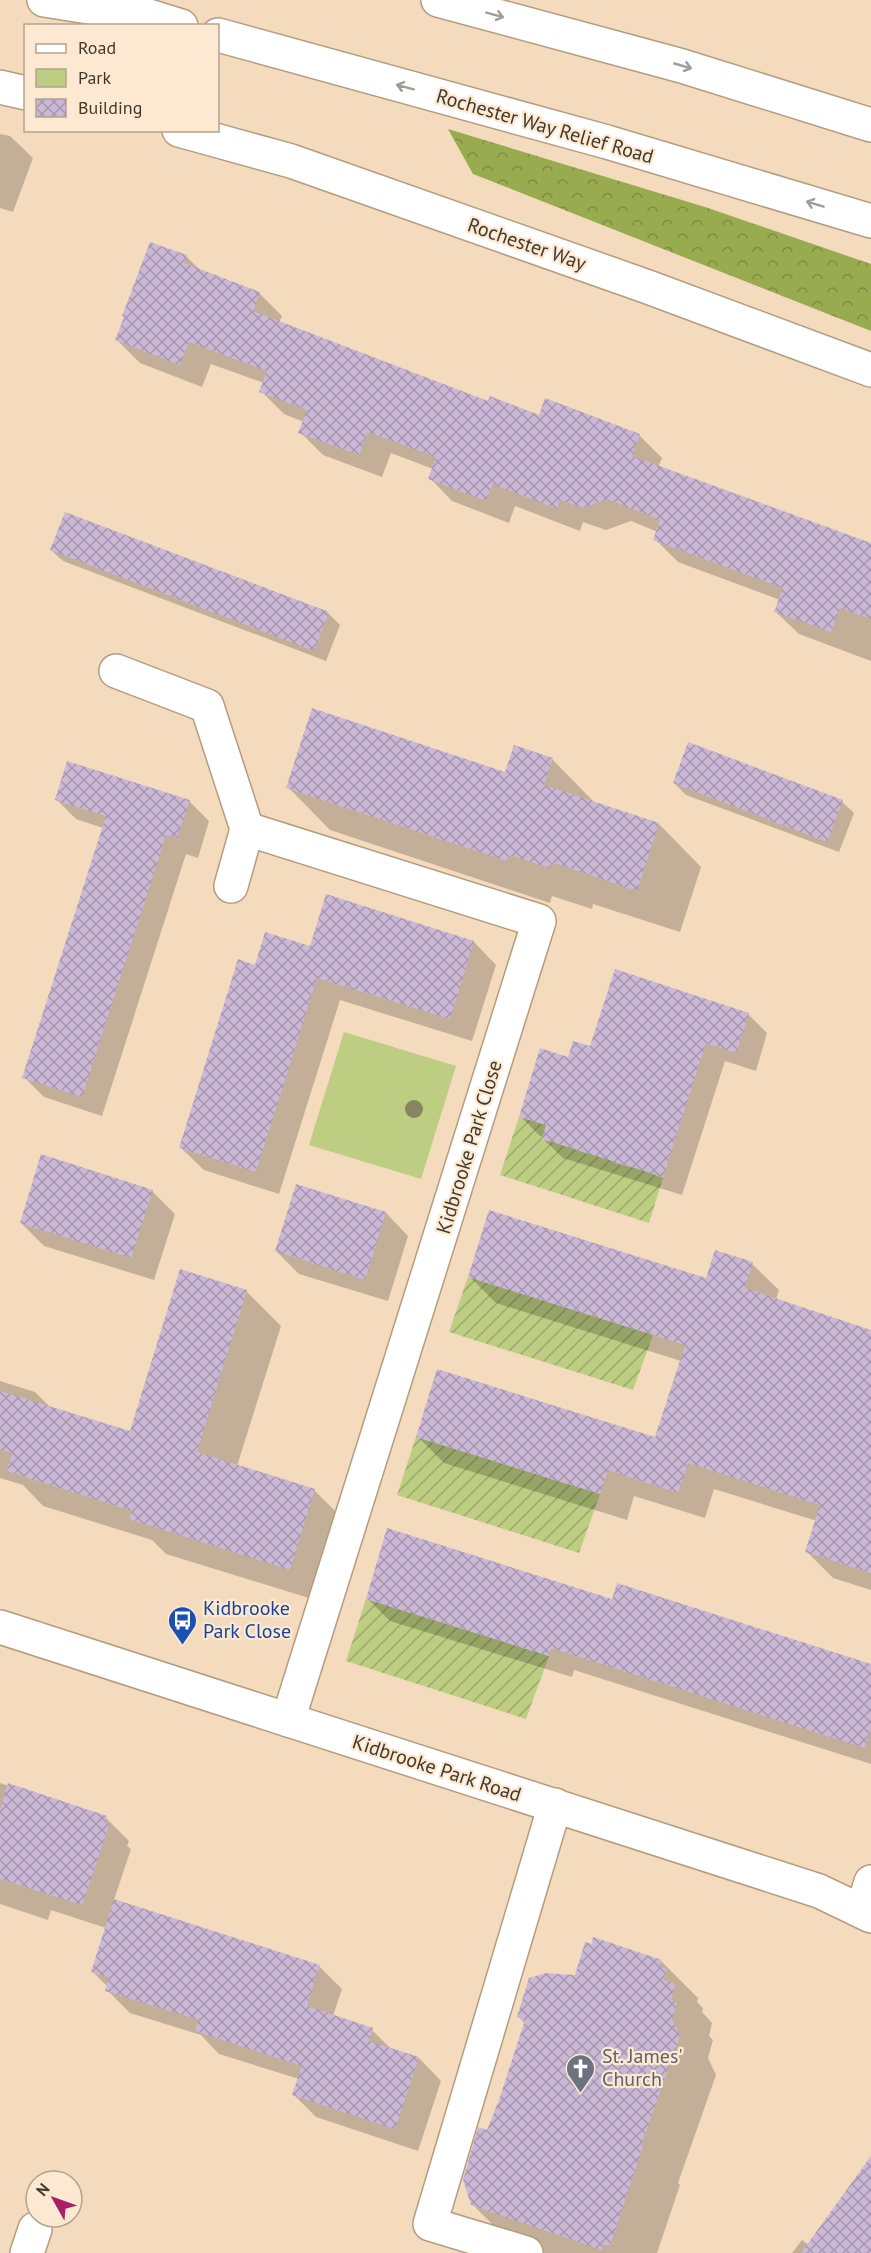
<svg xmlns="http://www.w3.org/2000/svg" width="871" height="2253" viewBox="0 0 871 2253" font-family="'PT Sans',sans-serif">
	<defs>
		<pattern id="forest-crowns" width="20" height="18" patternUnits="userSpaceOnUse" patternTransform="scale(1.5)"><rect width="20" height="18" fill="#99ab4f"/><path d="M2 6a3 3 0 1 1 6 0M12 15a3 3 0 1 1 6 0" fill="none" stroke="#7e8c42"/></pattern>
		<pattern id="garden-furrows" width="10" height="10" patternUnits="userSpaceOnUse" patternTransform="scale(1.5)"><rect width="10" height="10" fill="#bdcd82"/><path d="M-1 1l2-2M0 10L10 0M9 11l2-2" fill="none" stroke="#9ba76b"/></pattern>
		<pattern id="building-cross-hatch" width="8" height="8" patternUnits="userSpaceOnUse" patternTransform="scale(1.5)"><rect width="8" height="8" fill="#cbb8d7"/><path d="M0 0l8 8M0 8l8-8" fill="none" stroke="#a697af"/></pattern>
	</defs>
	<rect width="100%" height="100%" fill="#f4dbbd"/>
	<path fill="#bdcd82" d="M 344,1032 L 456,1066 L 421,1179 L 309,1145 Z"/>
	<path fill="url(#forest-crowns)" d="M 448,129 L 705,207 L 871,264 L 871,331 L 473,174 Z"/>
	<g fill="url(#garden-furrows)">
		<path d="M 519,1117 L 546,1125 L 542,1140 L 551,1142 L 556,1129 L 583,1138 L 579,1151 L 588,1154 L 593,1140 L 619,1149 L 615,1163 L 626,1166 L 630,1152 L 656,1160 L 652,1174 L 663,1178 L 649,1223 L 500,1175 Z"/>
		<path d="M 468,1277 L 653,1335 L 633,1390 L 449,1332 Z"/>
		<path d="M 416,1437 L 600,1494 L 579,1553 L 397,1495 Z"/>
		<path d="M 366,1599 L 549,1656 L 526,1719 L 346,1661 Z"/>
	</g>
	<g fill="#0003">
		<path d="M 0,134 L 10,136 L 33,158 L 13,212 L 0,208 Z"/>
		<path d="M 151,243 L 187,257 L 201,271 L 259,293 L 282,316 L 279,323 L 489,403 L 539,416 L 639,435 L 662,458 L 658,467 L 871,544 L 871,661 L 799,634 L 776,612 L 780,600 L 678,562 L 655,539 L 658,532 L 631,521 L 606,530 L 583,522 L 580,531 L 515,506 L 509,523 L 452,501 L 430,478 L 433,469 L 391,453 L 382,477 L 323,455 L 300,432 L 304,422 L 284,414 L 261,391 L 264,383 L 211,364 L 202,387 L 140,363 L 117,340 Z"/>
		<path d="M 66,514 L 329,614 L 340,625 L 326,661 L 63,561 L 51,550 Z"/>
		<path d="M 552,759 L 595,803 L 659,824 L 701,867 L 680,932 L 593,904 L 592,909 L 552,896 L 550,903 L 330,830 L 288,787 L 506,774 Z"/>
		<path d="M 674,783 L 842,802 L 854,813 L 839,852 L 686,795 Z"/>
		<path d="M 56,799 L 189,801 L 209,821 L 198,858 L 186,854 L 102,1116 L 44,1097 L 24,1077 L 103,828 L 76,819 Z"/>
		<path d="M 474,942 L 496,965 L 472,1041 L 340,1000 L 279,1194 L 204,1170 L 181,1148 L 256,967 L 311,948 Z"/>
		<path d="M 748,1014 L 767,1033 L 756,1071 L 725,1061 L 682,1195 L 563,1158 L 543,1139 L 544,1137 L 540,1136 L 520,1116 L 568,1059 L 590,1048 Z"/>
		<path d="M 152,1191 L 175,1214 L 154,1280 L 44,1246 L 21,1223 Z"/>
		<path d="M 386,1213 L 408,1236 L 388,1301 L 299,1274 L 276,1251 Z"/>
		<path d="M 752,1264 L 779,1290 L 776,1300 L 871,1332 L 871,1590 L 833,1578 L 807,1552 L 817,1521 L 714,1489 L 705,1518 L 634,1496 L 627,1520 L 444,1463 L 418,1437 L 656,1439 L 681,1361 L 496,1303 L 470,1277 L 707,1280 Z"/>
		<path d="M 246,1291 L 281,1326 L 237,1466 L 314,1490 L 349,1525 L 325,1603 L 166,1554 L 152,1540 L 43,1506 L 23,1485 L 0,1478 L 0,1381 L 35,1392 L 51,1408 L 131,1433 Z"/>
		<path d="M 367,1598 L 613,1600 L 871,1665 L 871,1764 L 574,1670 L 572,1677 L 390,1621 Z"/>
		<path d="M 0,1783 L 106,1818 L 129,1841 L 127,1846 L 131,1849 L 114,1900 L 319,1966 L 342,1989 L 333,2016 L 372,2030 L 392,2050 L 419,2058 L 441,2081 L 418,2151 L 316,2117 L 294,2095 L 299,2079 L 219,2054 L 201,2035 L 130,2013 L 107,1990 L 108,1987 L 93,1972 L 106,1928 L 51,1910 L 48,1920 L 0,1904 Z"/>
		<path d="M 661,1961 L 698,1998 L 697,2002 L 703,2008 L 702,2012 L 712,2023 L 709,2036 L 713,2040 L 708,2058 L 716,2075 L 678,2183 L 680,2185 L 657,2253 L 541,2253 L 510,2242 L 472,2204 L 487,2132 L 500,2100 L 525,2024 L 519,2017 L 576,1977 Z"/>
		<path d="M 871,2159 L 871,2253 L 792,2253 L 802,2240 L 809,2245 Z"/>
	</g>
	<g fill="url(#building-cross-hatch)">
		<path d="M 150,242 L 187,255 L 184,263 L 260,292 L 253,311 L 488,401 L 490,396 L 539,415 L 545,398 L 640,434 L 632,456 L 871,543 L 871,619 L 840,608 L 831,632 L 774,612 L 783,588 L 653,540 L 660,520 L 607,499 L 583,508 L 560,500 L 557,509 L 493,484 L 486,501 L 428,479 L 436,457 L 368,432 L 359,455 L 298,433 L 307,410 L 259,392 L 267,371 L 189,342 L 180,365 L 115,340 L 124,317 L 122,316 Z"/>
		<path d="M 65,512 L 329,612 L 314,651 L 50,550 Z"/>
		<path d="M 312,708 L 505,772 L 514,745 L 553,758 L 544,785 L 659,823 L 637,891 L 551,862 L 549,868 L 510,855 L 507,861 L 286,788 Z"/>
		<path d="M 688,742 L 843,800 L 827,842 L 673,783 Z"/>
		<path d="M 67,761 L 190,800 L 177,838 L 166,835 L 82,1097 L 22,1078 L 106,816 L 55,800 Z"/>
		<path d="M 326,894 L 474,941 L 450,1019 L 317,978 L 256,1172 L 179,1148 L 238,959 L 255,965 L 265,932 L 310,946 Z"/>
		<path d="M 615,969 L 749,1013 L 736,1053 L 706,1043 L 663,1177 L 542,1139 L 546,1125 L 519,1117 L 540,1048 L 568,1057 L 573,1041 L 590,1046 Z"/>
		<path d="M 41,1154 L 153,1190 L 131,1258 L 20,1223 Z"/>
		<path d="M 296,1184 L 386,1212 L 365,1280 L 275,1251 Z"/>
		<path d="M 489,1210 L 706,1278 L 715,1250 L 753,1262 L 745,1288 L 871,1330 L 871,1573 L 805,1552 L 820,1505 L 688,1463 L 678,1493 L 608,1470 L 600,1494 L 416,1437 L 437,1369 L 655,1437 L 685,1345 L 468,1277 Z"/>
		<path d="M 180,1269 L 247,1290 L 197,1452 L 315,1489 L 290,1570 L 129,1519 L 132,1511 L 7,1471 L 12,1453 L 0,1449 L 0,1391 L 130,1431 Z"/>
		<path d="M 387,1528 L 612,1599 L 617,1583 L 871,1664 L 871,1728 L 865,1748 L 551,1648 L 549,1656 L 366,1599 Z"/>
		<path d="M 8,1783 L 107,1816 L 105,1823 L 109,1825 L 82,1905 L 0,1879 L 0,1811 Z"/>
		<path d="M 114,1899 L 320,1965 L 307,2006 L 373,2028 L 369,2041 L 419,2057 L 395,2129 L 292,2095 L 302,2066 L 195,2031 L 199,2020 L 105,1991 L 109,1977 L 91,1972 Z"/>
		<path d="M 593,1937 L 662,1960 L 659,1966 L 667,1969 L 663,1980 L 676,1984 L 671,2000 L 677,2002 L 672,2019 L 680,2036 L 641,2145 L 643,2146 L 610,2246 L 604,2244 L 602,2250 L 471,2205 L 463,2180 L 478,2127 L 487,2130 L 499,2100 L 525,2020 L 517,2017 L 529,1978 L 546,1973 L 575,1975 L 585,1942 L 592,1944 Z"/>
		<path d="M 871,2156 L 871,2253 L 801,2253 Z"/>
	</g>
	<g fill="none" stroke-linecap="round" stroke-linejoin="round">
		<defs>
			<g id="minor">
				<path d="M 0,87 L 26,93"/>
				<path d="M 179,130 L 291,161 L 648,287 L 871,370"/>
				<path d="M 116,671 L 207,706 L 247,829"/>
				<path d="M 231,886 L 247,829 L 539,921 L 288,1720"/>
				<path d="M 862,1911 L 871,1882"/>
				<path d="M 27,2253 L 35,2229"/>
				<path d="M 526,2253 L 430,2224 L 555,1805"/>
			</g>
			<path id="major" d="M 0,1627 L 819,1891 L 871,1916"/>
			<g id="highway">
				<path d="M 44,0 L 146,16"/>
				<path d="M 438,0 L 682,66 L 871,125"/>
				<path d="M 126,9 L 181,26"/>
				<path d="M 218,35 L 607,142 L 871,221"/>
			</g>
		</defs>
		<use href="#minor" stroke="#b49c80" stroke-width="36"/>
		<use href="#major" stroke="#b49c80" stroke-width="36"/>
		<use href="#highway" stroke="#b49c80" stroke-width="36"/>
		<use href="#minor" stroke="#fff" stroke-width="33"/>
		<use href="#major" stroke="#fff" stroke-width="33"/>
		<use href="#highway" stroke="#fff" stroke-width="33"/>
	</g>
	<circle fill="#8a8360" cx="414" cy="1109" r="9"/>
	<defs><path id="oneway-shaft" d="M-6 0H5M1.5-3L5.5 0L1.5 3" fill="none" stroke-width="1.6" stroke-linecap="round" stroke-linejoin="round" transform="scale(1.5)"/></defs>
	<g stroke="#a09c96">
		<use href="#oneway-shaft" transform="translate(495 15) rotate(15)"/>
		<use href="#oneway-shaft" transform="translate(683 66) rotate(16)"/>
		<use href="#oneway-shaft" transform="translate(405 87) rotate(-165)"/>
		<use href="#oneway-shaft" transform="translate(815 204) rotate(-163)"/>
	</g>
	<defs>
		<symbol id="bus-pin" viewBox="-11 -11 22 30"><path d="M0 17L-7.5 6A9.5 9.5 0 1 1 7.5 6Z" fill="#1a4fb4" stroke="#fde9d1"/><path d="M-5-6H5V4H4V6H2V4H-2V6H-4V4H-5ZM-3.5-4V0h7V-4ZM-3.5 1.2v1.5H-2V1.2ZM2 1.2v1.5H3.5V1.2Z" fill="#fff"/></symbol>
		<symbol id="church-pin" viewBox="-11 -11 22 30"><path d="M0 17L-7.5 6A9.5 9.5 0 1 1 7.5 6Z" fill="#6b7280" stroke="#fde9d1"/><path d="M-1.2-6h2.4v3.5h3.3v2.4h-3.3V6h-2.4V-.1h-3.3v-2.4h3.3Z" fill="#fff"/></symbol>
	</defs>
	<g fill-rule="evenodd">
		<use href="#bus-pin" x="166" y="1604" width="33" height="45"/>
		<use href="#church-pin" x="564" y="2052" width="33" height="45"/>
	</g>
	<g text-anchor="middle" stroke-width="4.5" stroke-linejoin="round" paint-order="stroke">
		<g font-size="20" fill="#42392d" stroke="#fde9d1">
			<text transform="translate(545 126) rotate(16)" y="7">Rochester Way Relief Road</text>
			<text transform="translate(527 244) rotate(19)" y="7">Rochester Way</text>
			<text transform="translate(469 1147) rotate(-73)" y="7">Kidbrooke Park Close</text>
			<text transform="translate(437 1768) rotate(18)" y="7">Kidbrooke Park Road</text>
		</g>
		<g font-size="20" fill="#164399" stroke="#fde9d1" text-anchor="start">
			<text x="203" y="1615">Kidbrooke<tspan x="203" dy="23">Park Close</tspan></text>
		</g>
		<g font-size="20" fill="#5b616d" stroke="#fde9d1" text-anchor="start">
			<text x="602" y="2063">St. James'<tspan x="602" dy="23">Church</tspan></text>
		</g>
	</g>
	<rect x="24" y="24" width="195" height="108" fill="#fde9d1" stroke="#b2a38f" stroke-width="1.5"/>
	<rect x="36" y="44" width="30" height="9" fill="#ffffff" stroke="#b2a38f" stroke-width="1.5"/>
	<text x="78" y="54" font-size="18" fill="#42392d">Road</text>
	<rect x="36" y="69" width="30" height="18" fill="#bdcd82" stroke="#b2a38f" stroke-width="1.5"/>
	<text x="78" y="84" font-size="18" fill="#42392d">Park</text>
	<rect x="36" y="99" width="30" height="18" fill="url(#building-cross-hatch)" stroke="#b2a38f" stroke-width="1.5"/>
	<text x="78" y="114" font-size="18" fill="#42392d">Building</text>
	<g transform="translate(54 2199) rotate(310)"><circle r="28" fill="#fde9d1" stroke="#b2a38f" stroke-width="1.5"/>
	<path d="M0-4.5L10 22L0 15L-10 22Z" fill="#a91f65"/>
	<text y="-9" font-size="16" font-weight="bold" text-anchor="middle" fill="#42392d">N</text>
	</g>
</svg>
